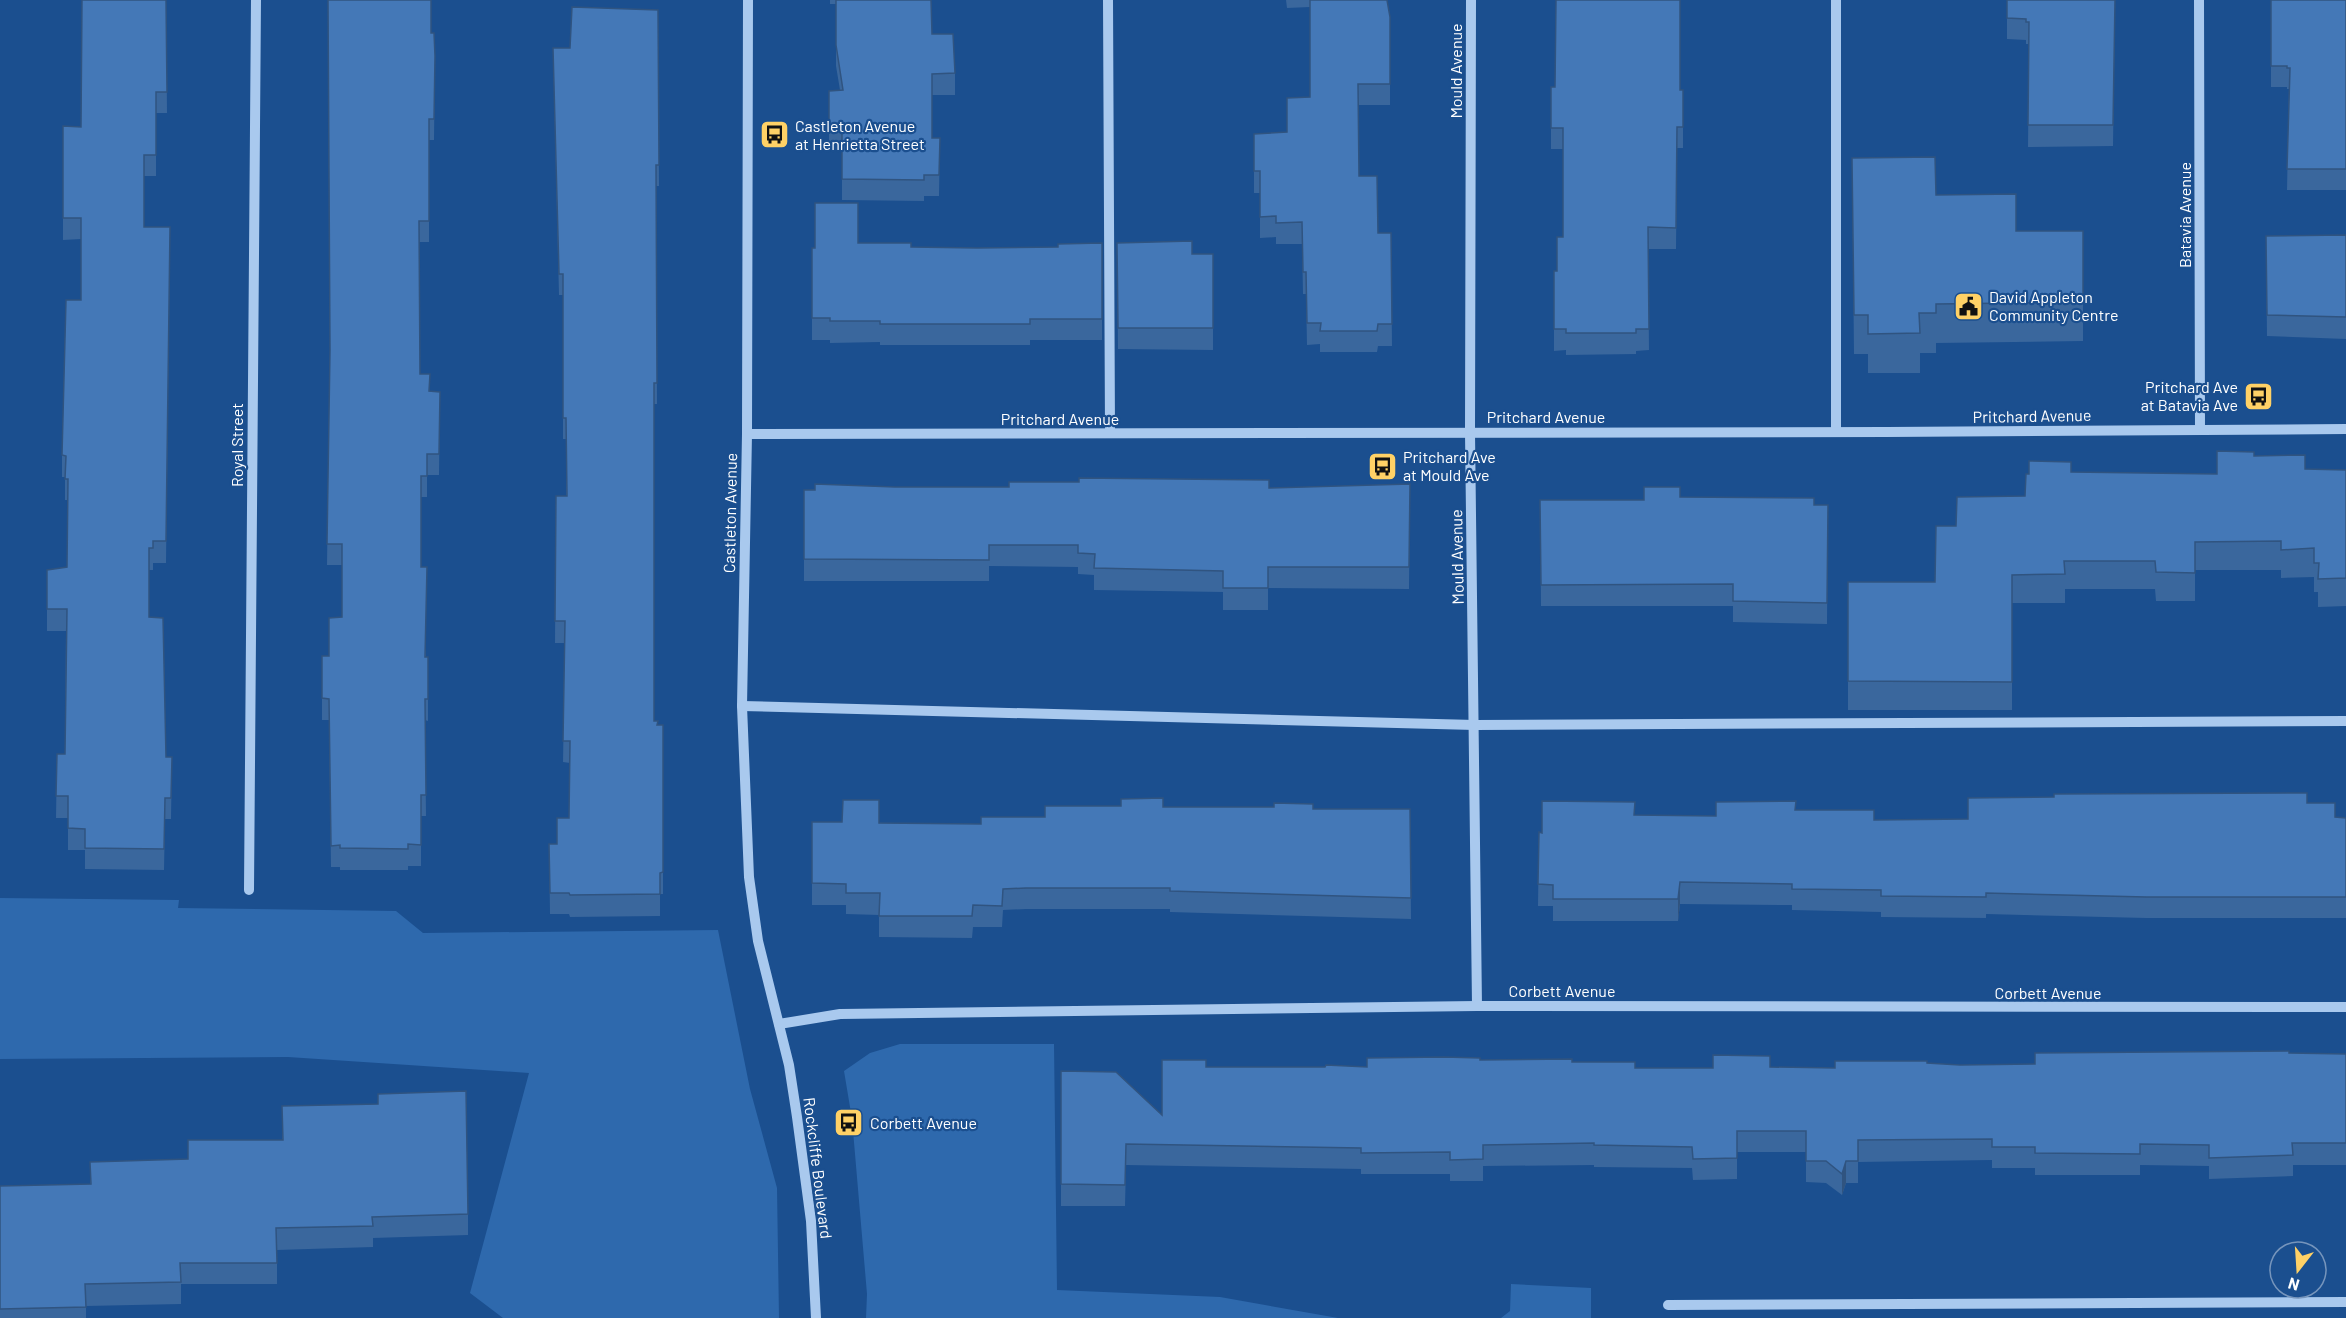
<svg xmlns="http://www.w3.org/2000/svg" width="2346" height="1318" viewBox="0 0 2346 1318" font-family="Barlow,sans-serif">
	<rect width="100%" height="100%" fill="#1b4f8f"/>
	<g fill="#2e69ad">
		<path d="M 0,898 L 179,900 L 178,908 L 396,911 L 423,933 L 718,930 L 750,1089 L 777,1188 L 779,1318 L 503,1318 L 470,1293 L 529,1073 L 288,1057 L 0,1059 Z"/>
		<path d="M 900,1044 L 1054,1044 L 1057,1290 L 1220,1297 L 1338,1318 L 866,1318 L 867,1294 L 852,1119 L 844,1071 L 870,1053 Z"/>
		<path d="M 1511,1284 L 1591,1288 L 1591,1318 L 1501,1318 L 1510,1311 Z"/>
	</g>
	<g fill="none" stroke-linecap="round" stroke-linejoin="round">
		<g stroke="#a9c9ee" stroke-width="10">
			<path d="M 748,0 L 747,434 L 742,706 L 749,877 L 758,941 L 789,1065 L 797,1117 L 811,1221 L 816,1318"/>
			<path d="M 1108,0 L 1110,433"/>
			<path d="M 1471,0 L 1470,433 L 1477,1006"/>
			<path d="M 1836,0 L 1836,432"/>
			<path d="M 2199,0 L 2200,430"/>
			<path d="M 747,434 L 1887,432 L 2346,429"/>
			<path d="M 742,706 L 1475,725 L 2346,721"/>
			<path d="M 249,890 L 256,0"/>
			<path d="M 779,1024 L 840,1014 L 1477,1006 L 2346,1007"/>
			<path d="M 1668,1305 L 2346,1302"/>
		</g>
	</g>
	<g fill="#3a679d">
		<path d="M 166,0 L 167,113 L 156,113 L 156,176 L 144,176 L 144,227 L 170,227 L 166,563 L 153,563 L 153,570 L 149,570 L 149,617 L 166,757 L 172,757 L 171,819 L 165,819 L 164,870 L 85,869 L 85,850 L 68,850 L 68,818 L 56,818 L 57,754 L 65,754 L 66,631 L 47,631 L 47,570 L 67,567 L 68,500 L 65,500 L 65,477 L 62,477 L 62,455 L 81,300 L 81,239 L 63,240 L 63,126 L 81,127 Z"/>
		<path d="M 830,0 L 931,0 L 932,34 L 955,73 L 955,95 L 932,95 L 932,138 L 940,138 L 939,196 L 924,196 L 924,201 L 842,200 L 842,150 L 829,150 L 829,91 L 840,90 L 836,66 L 836,4 L 830,4 Z"/>
		<path d="M 1286,0 L 1387,0 L 1390,17 L 1390,105 L 1358,105 L 1359,176 L 1378,233 L 1391,233 L 1392,346 L 1378,346 L 1377,352 L 1320,352 L 1320,344 L 1307,345 L 1306,294 L 1303,294 L 1302,244 L 1276,244 L 1276,237 L 1260,238 L 1260,193 L 1254,193 L 1254,134 L 1287,132 L 1310,97 L 1310,7 L 1287,8 Z"/>
		<path d="M 2007,0 L 2115,0 L 2113,146 L 2028,147 L 2029,44 L 2026,44 L 2026,40 L 2007,39 Z"/>
		<path d="M 2271,0 L 2346,0 L 2346,190 L 2287,190 L 2289,89 L 2287,89 L 2287,87 L 2271,87 Z"/>
		<path d="M 658,10 L 659,186 L 656,186 L 657,404 L 654,404 L 654,721 L 657,725 L 663,725 L 663,894 L 660,894 L 660,916 L 570,917 L 569,914 L 550,914 L 549,844 L 557,844 L 569,818 L 570,763 L 563,762 L 565,643 L 555,643 L 556,496 L 566,496 L 566,439 L 563,439 L 563,295 L 559,295 L 553,48 L 570,48 Z"/>
		<path d="M 431,33 L 435,56 L 434,140 L 429,140 L 429,242 L 419,242 L 420,374 L 430,391 L 440,392 L 439,475 L 427,475 L 427,497 L 421,497 L 421,567 L 426,657 L 428,657 L 428,721 L 425,720 L 426,816 L 421,816 L 421,866 L 408,866 L 408,870 L 340,870 L 340,867 L 331,867 L 329,720 L 322,720 L 322,656 L 329,656 L 342,617 L 342,565 L 327,565 L 330,356 Z"/>
		<path d="M 1551,87 L 1683,90 L 1683,148 L 1677,148 L 1676,249 L 1648,249 L 1649,350 L 1636,351 L 1636,354 L 1566,355 L 1566,350 L 1554,351 L 1554,271 L 1557,271 L 1563,237 L 1563,149 L 1551,149 Z"/>
		<path d="M 1852,158 L 2016,231 L 2083,231 L 2083,341 L 1936,343 L 1936,353 L 1920,353 L 1920,373 L 1868,373 L 1868,354 L 1854,354 Z"/>
		<path d="M 2346,235 L 2346,339 L 2267,336 L 2266,236 Z"/>
		<path d="M 858,243 L 911,247 L 977,248 L 1058,247 L 1102,243 L 1102,340 L 1030,340 L 1030,345 L 880,345 L 880,342 L 830,343 L 830,340 L 812,340 L 812,248 Z"/>
		<path d="M 1117,243 L 1192,254 L 1213,254 L 1213,350 L 1118,349 Z"/>
		<path d="M 2254,456 L 2305,469 L 2346,470 L 2346,606 L 2318,607 L 2318,592 L 2314,592 L 2314,577 L 2281,578 L 2281,570 L 2195,570 L 2195,601 L 2156,601 L 2155,589 L 2065,589 L 2065,603 L 2012,603 L 2012,710 L 1848,710 L 1848,582 L 1935,582 L 1956,526 L 2025,496 L 2029,474 L 2071,472 L 2217,474 Z"/>
		<path d="M 1079,482 L 1269,488 L 1410,484 L 1409,589 L 1268,588 L 1268,610 L 1223,610 L 1223,592 L 1094,590 L 1094,575 L 1078,574 L 1078,567 L 989,566 L 989,581 L 804,581 L 804,490 L 895,487 L 1009,487 Z"/>
		<path d="M 1680,497 L 1814,505 L 1828,505 L 1827,624 L 1733,622 L 1733,606 L 1541,606 L 1540,500 L 1644,500 Z"/>
		<path d="M 2307,803 L 2335,817 L 2346,818 L 2346,918 L 2146,918 L 1986,914 L 1986,918 L 1881,917 L 1881,912 L 1792,910 L 1792,905 L 1680,904 L 1678,921 L 1553,921 L 1553,906 L 1538,906 L 1539,832 L 1542,833 L 1635,815 L 1716,816 L 1795,810 L 1874,820 L 1968,819 Z"/>
		<path d="M 1163,807 L 1313,809 L 1410,809 L 1411,919 L 1170,912 L 1170,909 L 1026,909 L 1003,910 L 1002,927 L 973,927 L 972,938 L 879,937 L 879,915 L 846,914 L 846,905 L 812,905 L 812,822 L 981,824 L 1045,817 Z"/>
		<path d="M 2289,1053 L 2346,1054 L 2346,1165 L 2293,1165 L 2293,1176 L 2209,1179 L 2209,1166 L 2140,1165 L 2140,1175 L 2035,1175 L 2035,1168 L 1992,1168 L 1992,1160 L 1858,1162 L 1858,1183 L 1846,1183 L 1842,1195 L 1826,1183 L 1806,1182 L 1806,1152 L 1737,1152 L 1737,1179 L 1693,1180 L 1692,1168 L 1594,1167 L 1594,1165 L 1483,1166 L 1483,1181 L 1450,1181 L 1450,1174 L 1361,1174 L 1361,1169 L 1126,1165 L 1125,1206 L 1061,1206 L 1061,1071 L 1162,1115 L 1206,1067 L 1367,1067 L 1480,1060 L 1572,1062 L 1635,1068 L 1835,1068 L 1927,1063 L 1960,1065 L 2035,1064 Z"/>
		<path d="M 282,1106 L 468,1214 L 468,1235 L 373,1238 L 373,1247 L 277,1250 L 277,1284 L 181,1284 L 181,1304 L 86,1306 L 86,1318 L 0,1318 L 0,1186 L 90,1184 L 90,1162 L 188,1159 L 282,1140 Z"/>
	</g>
	<g fill="#305480">
		<path d="M 1680,882 L 1680,904 L 1678,921 L 1678,899 Z"/>
		<path d="M 1846,1161 L 1846,1183 L 1842,1195 L 1842,1174 Z"/>
	</g>
	<g fill="#4478b7" stroke="#305480" stroke-width="1.5">
		<path d="M 82,0 L 166,0 L 167,92 L 156,92 L 156,155 L 144,155 L 144,227 L 170,227 L 166,541 L 153,541 L 153,548 L 149,548 L 149,617 L 163,618 L 166,757 L 172,757 L 171,798 L 165,798 L 164,849 L 85,848 L 85,829 L 68,828 L 68,796 L 56,796 L 57,754 L 65,754 L 67,609 L 47,609 L 47,570 L 67,567 L 68,479 L 65,479 L 66,456 L 62,455 L 66,300 L 81,300 L 81,218 L 63,218 L 63,126 L 81,127 Z"/>
		<path d="M 328,0 L 431,0 L 431,33 L 434,33 L 435,56 L 434,119 L 429,119 L 429,221 L 419,221 L 420,374 L 430,374 L 429,391 L 440,392 L 439,454 L 427,454 L 427,476 L 421,476 L 421,567 L 427,567 L 425,657 L 428,657 L 428,699 L 425,699 L 426,795 L 421,795 L 421,845 L 408,844 L 408,849 L 340,848 L 340,845 L 331,846 L 329,699 L 322,698 L 322,656 L 329,656 L 329,618 L 342,617 L 342,544 L 327,544 L 330,350 Z"/>
		<path d="M 836,0 L 931,0 L 932,34 L 953,34 L 955,73 L 932,74 L 932,138 L 940,138 L 939,175 L 924,175 L 924,180 L 842,179 L 842,129 L 829,129 L 829,91 L 843,90 L 836,45 Z"/>
		<path d="M 1310,0 L 1387,0 L 1390,17 L 1390,84 L 1358,84 L 1359,176 L 1377,176 L 1378,233 L 1391,233 L 1392,324 L 1378,324 L 1377,331 L 1320,331 L 1321,323 L 1307,323 L 1306,272 L 1303,272 L 1302,222 L 1276,223 L 1276,216 L 1260,217 L 1260,171 L 1254,171 L 1254,134 L 1287,132 L 1287,98 L 1310,97 Z"/>
		<path d="M 1556,0 L 1680,0 L 1680,90 L 1683,90 L 1683,127 L 1677,127 L 1676,228 L 1648,227 L 1649,329 L 1636,329 L 1636,333 L 1566,333 L 1566,329 L 1554,329 L 1554,271 L 1557,271 L 1557,237 L 1563,237 L 1563,128 L 1551,128 L 1551,87 L 1555,87 Z"/>
		<path d="M 2007,0 L 2115,0 L 2113,125 L 2028,125 L 2029,22 L 2026,22 L 2026,19 L 2007,18 Z"/>
		<path d="M 2271,0 L 2346,0 L 2346,169 L 2287,169 L 2290,68 L 2287,68 L 2287,66 L 2271,66 Z"/>
		<path d="M 572,7 L 658,10 L 659,165 L 656,165 L 657,383 L 654,383 L 654,721 L 658,721 L 657,725 L 663,725 L 663,872 L 660,873 L 660,894 L 570,895 L 569,893 L 550,893 L 549,844 L 557,844 L 557,818 L 569,818 L 570,741 L 563,741 L 565,621 L 555,621 L 556,496 L 567,496 L 566,418 L 563,418 L 563,274 L 559,274 L 553,48 L 570,48 Z"/>
		<path d="M 1935,157 L 1936,195 L 2016,194 L 2016,231 L 2083,231 L 2083,302 L 1936,304 L 1936,313 L 1919,313 L 1920,333 L 1868,334 L 1868,315 L 1854,315 L 1852,158 Z"/>
		<path d="M 815,203 L 858,203 L 858,243 L 911,243 L 911,247 L 977,248 L 1058,247 L 1058,244 L 1102,243 L 1102,319 L 1030,319 L 1030,324 L 880,324 L 880,321 L 830,321 L 830,318 L 812,318 L 812,248 L 815,248 Z"/>
		<path d="M 2346,235 L 2346,317 L 2267,315 L 2266,236 Z"/>
		<path d="M 1192,241 L 1192,254 L 1213,254 L 1213,328 L 1118,328 L 1117,243 Z"/>
		<path d="M 2217,451 L 2254,452 L 2254,456 L 2305,455 L 2305,469 L 2346,470 L 2346,578 L 2318,579 L 2319,563 L 2314,563 L 2314,548 L 2281,550 L 2281,541 L 2195,542 L 2195,573 L 2156,572 L 2155,561 L 2064,561 L 2065,574 L 2012,575 L 2012,682 L 1848,681 L 1848,582 L 1935,582 L 1936,526 L 1956,526 L 1957,497 L 2025,496 L 2026,474 L 2029,474 L 2029,461 L 2071,462 L 2071,472 L 2217,474 Z"/>
		<path d="M 1079,478 L 1269,480 L 1269,488 L 1410,484 L 1409,567 L 1268,567 L 1268,588 L 1223,588 L 1223,571 L 1094,568 L 1095,554 L 1078,553 L 1078,545 L 989,545 L 989,560 L 804,559 L 804,490 L 815,490 L 815,484 L 895,487 L 1009,487 L 1009,482 L 1079,482 Z"/>
		<path d="M 1644,487 L 1680,487 L 1680,497 L 1814,498 L 1814,505 L 1828,505 L 1827,603 L 1733,601 L 1733,584 L 1541,585 L 1540,500 L 1644,500 Z"/>
		<path d="M 2307,793 L 2307,803 L 2335,803 L 2335,817 L 2346,818 L 2346,897 L 2146,897 L 1986,893 L 1986,897 L 1881,896 L 1881,890 L 1792,889 L 1792,884 L 1680,882 L 1678,899 L 1553,899 L 1553,885 L 1538,884 L 1539,832 L 1542,833 L 1542,801 L 1635,802 L 1634,815 L 1716,816 L 1716,802 L 1796,801 L 1795,810 L 1874,810 L 1874,820 L 1968,819 L 1968,798 L 2054,797 L 2054,794 Z"/>
		<path d="M 1163,798 L 1163,807 L 1274,807 L 1274,803 L 1313,804 L 1313,809 L 1410,809 L 1411,898 L 1170,891 L 1170,888 L 1026,888 L 1003,889 L 1002,906 L 973,905 L 972,916 L 879,916 L 880,893 L 846,893 L 846,884 L 812,883 L 812,822 L 842,822 L 843,800 L 879,800 L 879,823 L 981,824 L 981,817 L 1045,817 L 1045,806 L 1121,806 L 1121,799 Z"/>
		<path d="M 2289,1051 L 2289,1053 L 2346,1054 L 2346,1143 L 2292,1143 L 2293,1155 L 2209,1158 L 2209,1145 L 2140,1144 L 2140,1154 L 2035,1153 L 2035,1147 L 1992,1147 L 1992,1139 L 1858,1140 L 1858,1161 L 1846,1161 L 1842,1174 L 1826,1161 L 1806,1161 L 1806,1131 L 1737,1131 L 1737,1158 L 1693,1159 L 1692,1147 L 1594,1145 L 1594,1143 L 1483,1145 L 1483,1159 L 1450,1160 L 1450,1152 L 1361,1153 L 1361,1148 L 1126,1144 L 1125,1185 L 1061,1184 L 1061,1071 L 1116,1072 L 1162,1115 L 1162,1060 L 1206,1060 L 1206,1067 L 1325,1067 L 1326,1065 L 1367,1067 L 1367,1058 L 1444,1057 L 1480,1058 L 1480,1060 L 1572,1059 L 1572,1062 L 1635,1062 L 1635,1068 L 1713,1068 L 1713,1055 L 1770,1056 L 1770,1067 L 1835,1068 L 1835,1061 L 1927,1061 L 1927,1063 L 1960,1065 L 2035,1064 L 2035,1053 Z"/>
		<path d="M 466,1091 L 468,1214 L 372,1217 L 373,1226 L 276,1228 L 277,1263 L 180,1263 L 181,1282 L 85,1284 L 86,1307 L 0,1309 L 0,1186 L 91,1184 L 90,1162 L 188,1159 L 188,1140 L 283,1140 L 282,1106 L 378,1104 L 378,1094 Z"/>
	</g>
	<defs>
		<symbol id="bus-square" viewBox="-11 -11 22 22"><rect x="-9" y="-9" width="18" height="18" rx="4" fill="#ffd166" stroke="#1b4f8f"/><path d="M-5-6H5V4H4V6H2V4H-2V6H-4V4H-5ZM-3.5-4V0h7V-4ZM-3.5 1.2v1.5H-2V1.2ZM2 1.2v1.5H3.5V1.2Z" fill="#111"/></symbol>
		<symbol id="civic-square" viewBox="-11 -11 22 22"><rect x="-9" y="-9" width="18" height="18" rx="4" fill="#ffd166" stroke="#1b4f8f"/><path d="M-.6-6.5H3V-4.5H.6V-3L4-1V1h2V6H-6V1h2V-1L-.6-3ZM-1.2 2.5V6h2.4V2.5Z" fill="#111"/></symbol>
	</defs>
	<g fill-rule="evenodd">
		<use href="#bus-square" x="758" y="118" width="33" height="33"/>
		<use href="#civic-square" x="1952" y="290" width="33" height="33"/>
		<use href="#bus-square" x="2242" y="380" width="33" height="33"/>
		<use href="#bus-square" x="1366" y="450" width="33" height="33"/>
		<use href="#bus-square" x="832" y="1106" width="33" height="33"/>
	</g>
	<g text-anchor="middle" stroke-width="4.5" stroke-linejoin="round" paint-order="stroke">
		<g font-size="16" fill="#fff" stroke="#1b4f8f">
			<text transform="translate(1456 71) rotate(-90)" y="6">Mould Avenue</text>
			<text transform="translate(2185 215) rotate(-90)" y="6">Batavia Avenue</text>
			<text transform="translate(2032 416) rotate(-1)" y="6">Pritchard Avenue</text>
			<text x="1546" y="423">Pritchard Avenue</text>
			<text x="1060" y="425">Pritchard Avenue</text>
			<text transform="translate(237 445) rotate(-90)" y="6">Royal Street</text>
			<text transform="translate(730 513) rotate(-89)" y="6">Castleton Avenue</text>
			<text transform="translate(1457 557) rotate(-91)" y="6">Mould Avenue</text>
			<text x="1562" y="997">Corbett Avenue</text>
			<text x="2048" y="999">Corbett Avenue</text>
			<text transform="translate(818 1168) rotate(83)" y="6">Rockcliffe Boulevard</text>
		</g>
		<g font-size="16" fill="#fff" stroke="#1b4f8f" text-anchor="start">
			<text x="795" y="132">Castleton Avenue<tspan x="795" dy="18">at Henrietta Street</tspan></text>
			<text x="1989" y="303">David Appleton<tspan x="1989" dy="18">Community Centre</tspan></text>
			<text x="2238" y="393" text-anchor="end">Pritchard Ave<tspan x="2238" dy="18">at Batavia Ave</tspan></text>
			<text x="1403" y="463">Pritchard Ave<tspan x="1403" dy="18">at Mould Ave</tspan></text>
			<text x="870" y="1129">Corbett Avenue</text>
		</g>
	</g>
	<g transform="translate(2298 1270) rotate(197)"><circle r="28" fill="#1b4f8f" stroke="#7695bc" stroke-width="1.5"/>
	<path d="M0-4.5L10 22L0 15L-10 22Z" fill="#ffd166"/>
	<text y="-9" font-size="16" font-weight="bold" text-anchor="middle" fill="#ffffff">N</text>
	</g>
</svg>
